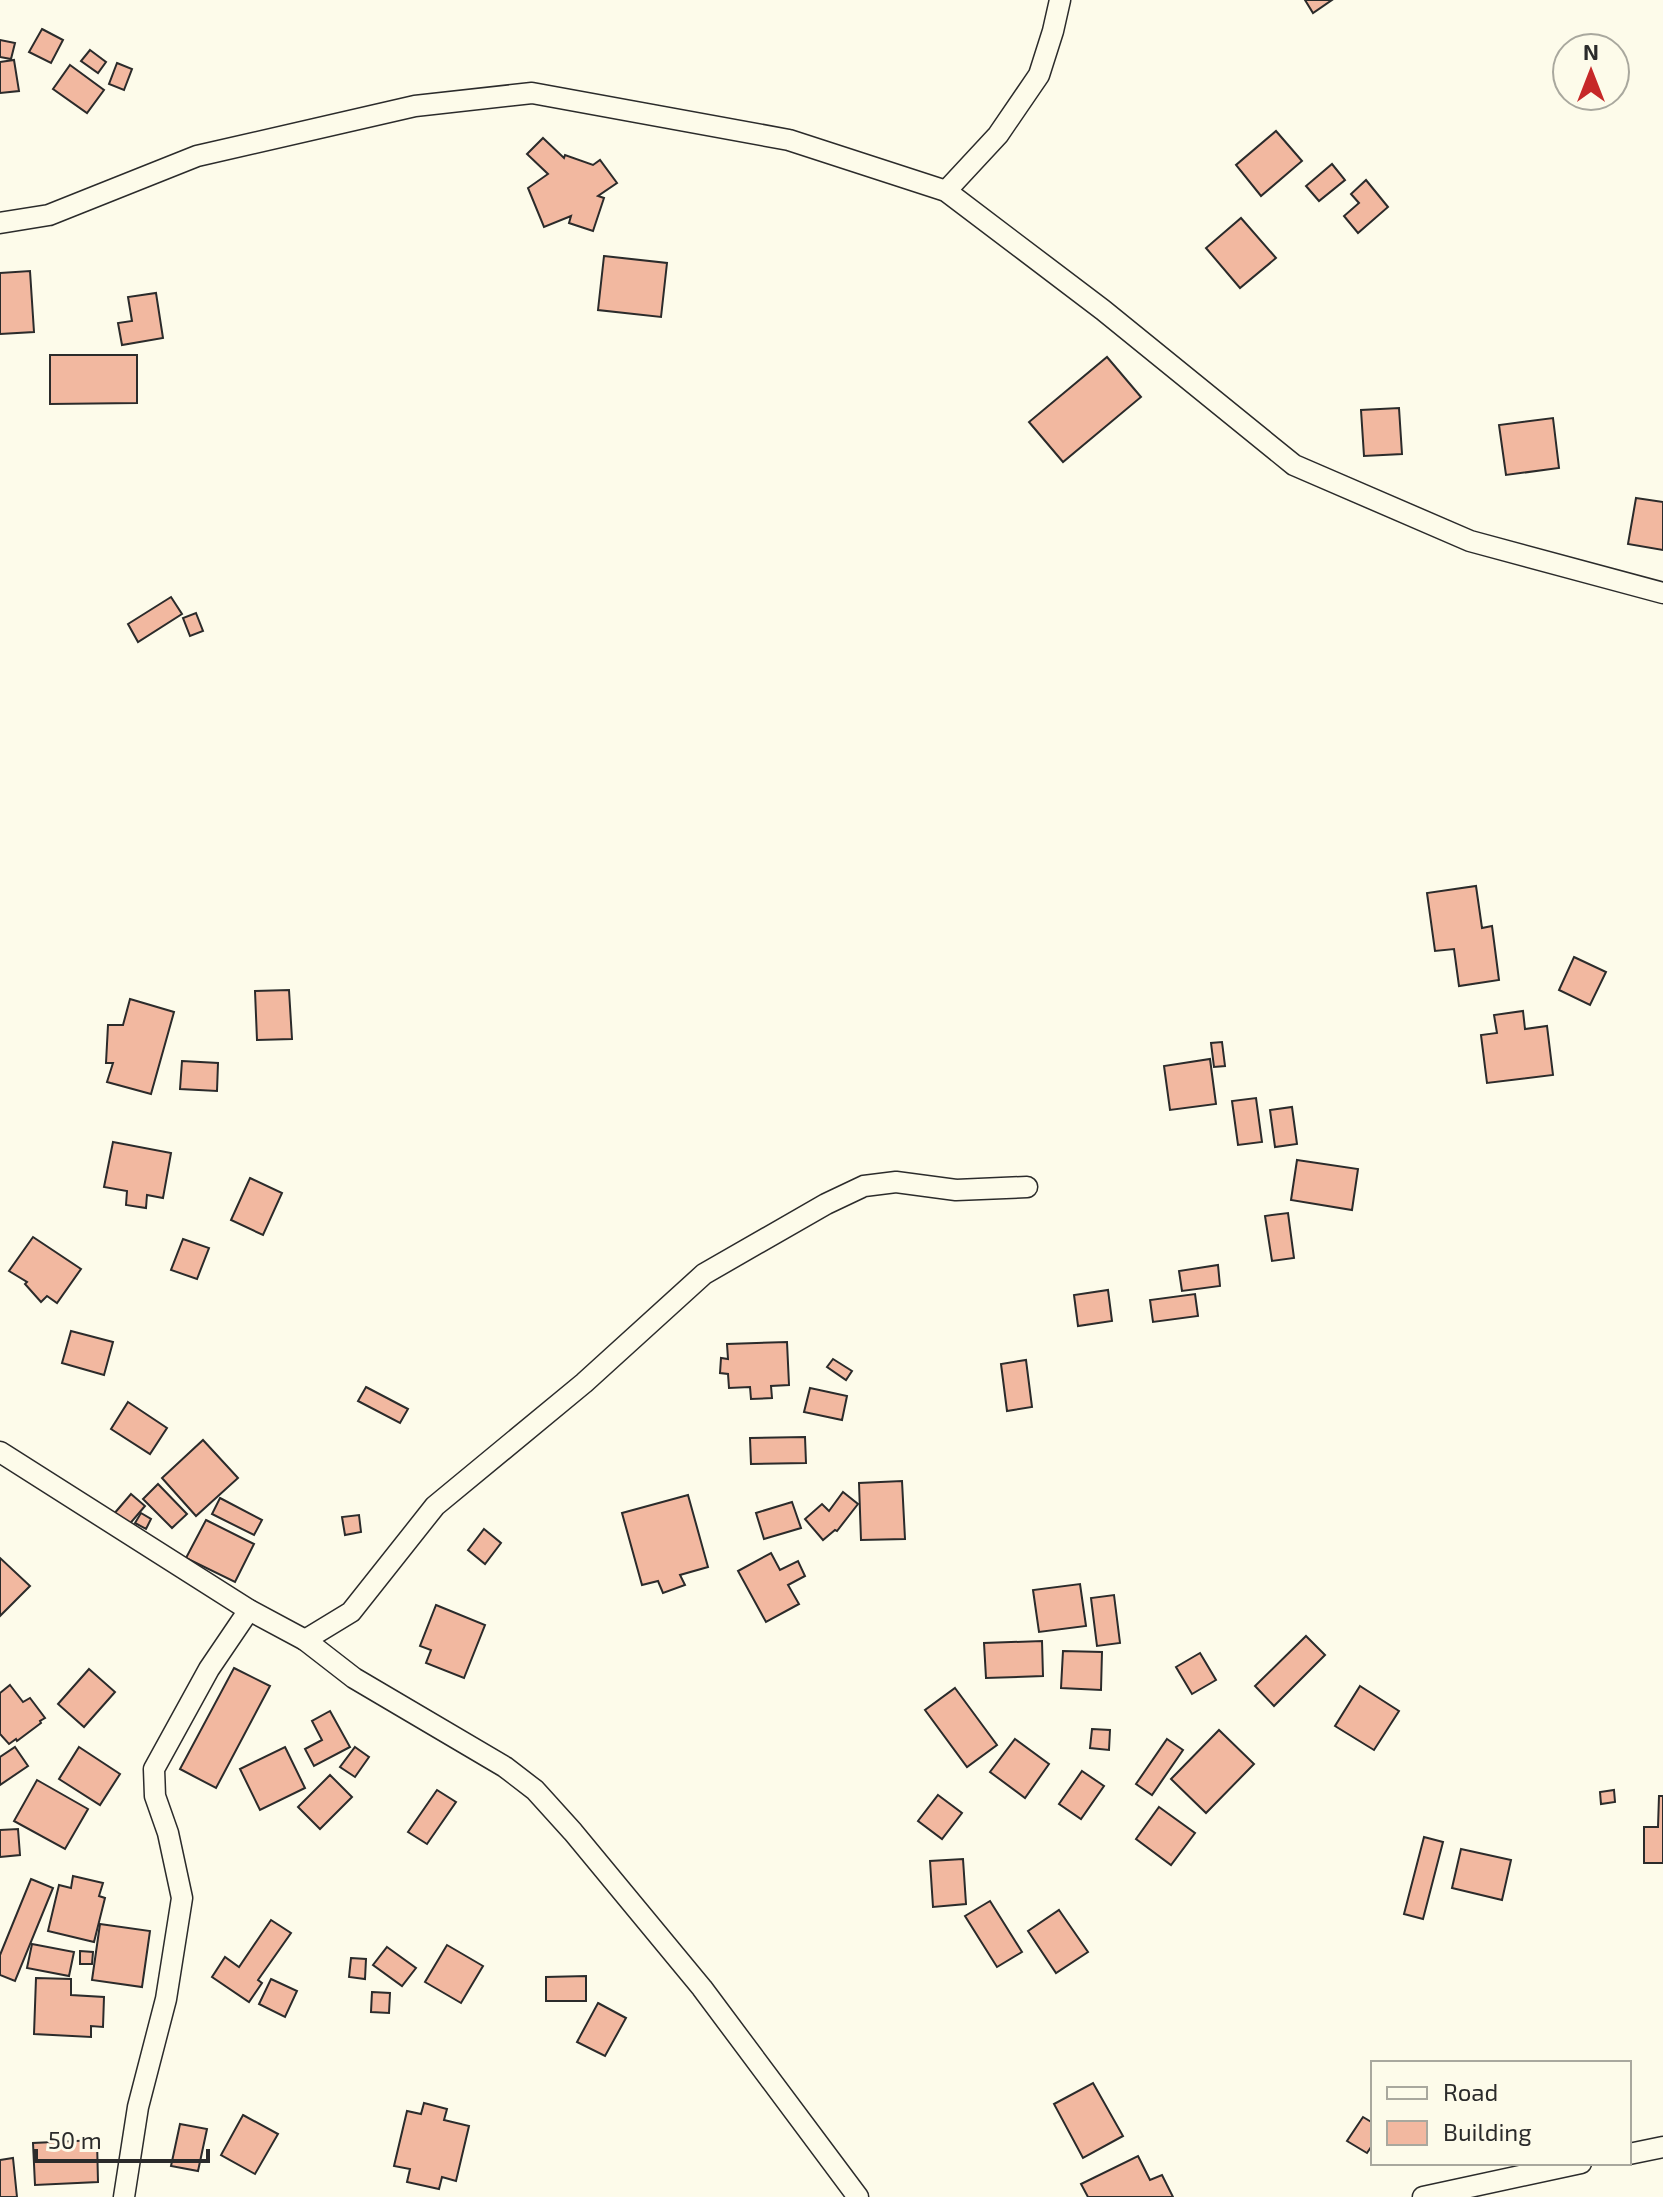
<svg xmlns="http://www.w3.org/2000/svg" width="1663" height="2197" viewBox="0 0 1663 2197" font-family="'Exo 2',sans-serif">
	<rect width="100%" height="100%" fill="#fdfbea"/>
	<g fill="#f2b8a0" stroke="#2b2b2b" stroke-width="2">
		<path d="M 1305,0 L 1332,0 L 1313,13 Z"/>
		<path d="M 42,29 L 63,40 L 51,63 L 29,52 Z"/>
		<path d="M 0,40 L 15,43 L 11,59 L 0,57 Z"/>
		<path d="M 90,50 L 106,62 L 98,73 L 81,61 Z"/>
		<path d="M 14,60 L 19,91 L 0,93 L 0,62 Z"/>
		<path d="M 117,63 L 132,69 L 124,90 L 109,84 Z"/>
		<path d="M 70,65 L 104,90 L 87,113 L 53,89 Z"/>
		<path d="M 1276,131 L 1302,161 L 1261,196 L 1236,165 Z"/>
		<path d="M 543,138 L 564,158 L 565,155 L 593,165 L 600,160 L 617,183 L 598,196 L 604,198 L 593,231 L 569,223 L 571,216 L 544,227 L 528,188 L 548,174 L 527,154 Z"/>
		<path d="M 1332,164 L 1345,180 L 1319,201 L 1306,186 Z"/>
		<path d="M 1366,180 L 1388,207 L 1358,233 L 1344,216 L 1359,203 L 1351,194 Z"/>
		<path d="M 1241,218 L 1276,258 L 1240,288 L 1206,248 Z"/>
		<path d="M 604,256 L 667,263 L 661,317 L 598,310 Z"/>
		<path d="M 30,271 L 34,332 L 0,334 L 0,273 Z"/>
		<path d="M 156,293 L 163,338 L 122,345 L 118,323 L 132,321 L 128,297 Z"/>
		<path d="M 50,355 L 137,355 L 137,403 L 50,404 Z"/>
		<path d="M 1107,357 L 1141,397 L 1063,462 L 1029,422 Z"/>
		<path d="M 1399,408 L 1402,454 L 1364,456 L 1361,410 Z"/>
		<path d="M 1553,418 L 1559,468 L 1506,475 L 1499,425 Z"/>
		<path d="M 1636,498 L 1663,502 L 1663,550 L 1628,544 Z"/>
		<path d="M 171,597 L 182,614 L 138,642 L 128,624 Z"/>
		<path d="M 196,613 L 203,631 L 190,636 L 183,618 Z"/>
		<path d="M 1476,886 L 1482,928 L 1492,926 L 1499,980 L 1459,986 L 1454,949 L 1435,951 L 1427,893 Z"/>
		<path d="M 1574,957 L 1606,972 L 1590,1005 L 1559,990 Z"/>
		<path d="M 289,990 L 292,1039 L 257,1040 L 255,991 Z"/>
		<path d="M 130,999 L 174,1012 L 151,1094 L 107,1082 L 113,1063 L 106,1063 L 108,1025 L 123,1025 Z"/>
		<path d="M 1523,1011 L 1525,1029 L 1547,1026 L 1553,1075 L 1487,1083 L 1481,1035 L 1497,1033 L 1494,1015 Z"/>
		<path d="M 1222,1042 L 1225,1066 L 1214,1067 L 1211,1043 Z"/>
		<path d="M 1210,1059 L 1216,1104 L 1170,1110 L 1164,1066 Z"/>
		<path d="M 182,1061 L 218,1063 L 217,1091 L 180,1089 Z"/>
		<path d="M 1256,1098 L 1262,1142 L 1238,1145 L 1232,1101 Z"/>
		<path d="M 1292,1107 L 1297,1144 L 1275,1147 L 1270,1110 Z"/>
		<path d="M 113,1142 L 171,1153 L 163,1198 L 147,1195 L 146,1208 L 126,1205 L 127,1191 L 104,1187 Z"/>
		<path d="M 1297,1160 L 1358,1169 L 1352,1210 L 1291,1200 Z"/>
		<path d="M 250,1178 L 282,1193 L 263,1235 L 231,1220 Z"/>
		<path d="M 1288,1213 L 1294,1258 L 1272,1261 L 1265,1216 Z"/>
		<path d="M 33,1237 L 81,1269 L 57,1303 L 47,1296 L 41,1302 L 25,1284 L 27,1282 L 9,1271 Z"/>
		<path d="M 183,1239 L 209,1248 L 197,1279 L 171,1270 Z"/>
		<path d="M 1218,1265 L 1220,1286 L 1182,1291 L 1179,1271 Z"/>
		<path d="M 1108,1290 L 1112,1321 L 1078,1326 L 1074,1295 Z"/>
		<path d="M 1195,1294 L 1198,1316 L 1153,1322 L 1150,1300 Z"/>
		<path d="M 71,1331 L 113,1342 L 104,1375 L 62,1363 Z"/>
		<path d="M 787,1342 L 789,1385 L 771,1386 L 772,1398 L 751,1399 L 750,1387 L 729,1388 L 728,1374 L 720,1373 L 721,1358 L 728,1359 L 727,1344 Z"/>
		<path d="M 833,1359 L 852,1371 L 846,1380 L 827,1367 Z"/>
		<path d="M 1026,1360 L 1032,1407 L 1007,1411 L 1001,1364 Z"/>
		<path d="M 366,1387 L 408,1409 L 400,1423 L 358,1401 Z"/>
		<path d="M 810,1388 L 847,1396 L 842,1420 L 804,1412 Z"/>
		<path d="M 128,1402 L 167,1428 L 150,1454 L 111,1429 Z"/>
		<path d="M 805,1437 L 806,1463 L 751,1464 L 750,1438 Z"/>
		<path d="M 203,1440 L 238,1478 L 196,1516 L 162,1478 Z"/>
		<path d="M 902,1481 L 905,1539 L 861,1540 L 859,1483 Z"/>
		<path d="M 158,1484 L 187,1514 L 172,1528 L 143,1499 Z"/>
		<path d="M 843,1492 L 858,1504 L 837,1531 L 835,1530 L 823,1540 L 805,1519 L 822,1504 L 829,1511 Z"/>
		<path d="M 131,1494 L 145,1506 L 127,1527 L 113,1515 Z"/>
		<path d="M 688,1495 L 708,1567 L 680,1575 L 685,1585 L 663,1593 L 658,1581 L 642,1585 L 622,1513 Z"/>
		<path d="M 220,1498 L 262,1520 L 254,1535 L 212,1514 Z"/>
		<path d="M 792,1502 L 801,1528 L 764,1539 L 756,1513 Z"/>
		<path d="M 141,1513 L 151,1519 L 146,1529 L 135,1523 Z"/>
		<path d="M 359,1515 L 361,1532 L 345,1535 L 342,1517 Z"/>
		<path d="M 206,1520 L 254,1544 L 235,1582 L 186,1558 Z"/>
		<path d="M 484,1529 L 501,1543 L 485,1564 L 468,1550 Z"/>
		<path d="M 771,1553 L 780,1570 L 798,1561 L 805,1576 L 788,1585 L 799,1604 L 766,1622 L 738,1571 Z"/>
		<path d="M 0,1558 L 30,1586 L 0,1616 Z"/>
		<path d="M 1080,1584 L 1086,1626 L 1039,1632 L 1033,1590 Z"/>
		<path d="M 1114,1595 L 1120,1643 L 1097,1646 L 1091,1598 Z"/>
		<path d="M 436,1605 L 485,1625 L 464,1678 L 426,1663 L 431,1650 L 420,1646 Z"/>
		<path d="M 1306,1636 L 1325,1655 L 1274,1706 L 1255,1686 Z"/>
		<path d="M 1042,1641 L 1043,1676 L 986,1678 L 984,1643 Z"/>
		<path d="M 1063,1651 L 1102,1652 L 1101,1690 L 1061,1688 Z"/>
		<path d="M 1200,1653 L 1216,1680 L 1192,1694 L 1176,1667 Z"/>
		<path d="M 234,1668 L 270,1686 L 216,1788 L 180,1769 Z"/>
		<path d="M 89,1669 L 115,1692 L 84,1727 L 58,1704 Z"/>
		<path d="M 10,1685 L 23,1702 L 30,1698 L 45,1718 L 40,1721 L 41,1723 L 17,1741 L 16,1739 L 9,1744 L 0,1734 L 0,1693 Z"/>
		<path d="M 1360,1686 L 1399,1711 L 1374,1750 L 1335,1726 Z"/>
		<path d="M 955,1688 L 997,1745 L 967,1767 L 925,1710 Z"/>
		<path d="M 330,1711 L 350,1747 L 314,1766 L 305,1749 L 322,1740 L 312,1721 Z"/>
		<path d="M 1092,1729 L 1110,1730 L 1109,1750 L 1090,1748 Z"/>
		<path d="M 1219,1730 L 1254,1764 L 1206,1813 L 1171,1779 Z"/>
		<path d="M 1015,1739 L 1049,1764 L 1025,1798 L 990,1772 Z"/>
		<path d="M 1167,1739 L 1183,1750 L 1152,1795 L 1136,1784 Z"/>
		<path d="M 15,1747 L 28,1766 L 0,1785 L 0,1757 Z"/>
		<path d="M 79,1747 L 120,1774 L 100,1805 L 59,1779 Z"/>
		<path d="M 285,1747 L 305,1788 L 260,1810 L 240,1769 Z"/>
		<path d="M 355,1747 L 369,1757 L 355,1777 L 340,1767 Z"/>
		<path d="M 1082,1771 L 1104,1786 L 1081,1819 L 1059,1804 Z"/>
		<path d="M 330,1775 L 352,1797 L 320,1829 L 298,1807 Z"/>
		<path d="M 37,1780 L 88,1809 L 65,1849 L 14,1821 Z"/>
		<path d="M 437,1790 L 456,1802 L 427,1844 L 408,1832 Z"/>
		<path d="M 1614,1790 L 1615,1802 L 1601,1804 L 1600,1792 Z"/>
		<path d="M 938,1795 L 962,1813 L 942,1839 L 918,1821 Z"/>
		<path d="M 1659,1796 L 1663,1796 L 1663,1863 L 1644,1863 L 1644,1827 L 1658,1827 Z"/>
		<path d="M 1159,1807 L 1195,1833 L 1171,1865 L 1136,1839 Z"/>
		<path d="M 18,1829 L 20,1855 L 0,1857 L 0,1830 Z"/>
		<path d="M 1424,1837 L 1443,1842 L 1423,1919 L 1404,1914 Z"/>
		<path d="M 1461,1849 L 1511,1860 L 1502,1900 L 1452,1888 Z"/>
		<path d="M 963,1859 L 966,1904 L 933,1907 L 930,1861 Z"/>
		<path d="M 73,1876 L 103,1883 L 99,1896 L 105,1898 L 94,1942 L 48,1931 L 59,1885 L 71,1888 Z"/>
		<path d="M 31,1879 L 53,1888 L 15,1981 L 0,1975 L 0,1955 Z"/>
		<path d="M 990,1901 L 1022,1952 L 997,1967 L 965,1916 Z"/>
		<path d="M 1059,1910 L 1088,1952 L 1056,1973 L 1028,1931 Z"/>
		<path d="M 271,1920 L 291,1933 L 258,1980 L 262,1983 L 249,2002 L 212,1977 L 225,1957 L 239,1967 Z"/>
		<path d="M 100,1924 L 150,1931 L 142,1987 L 92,1980 Z"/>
		<path d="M 32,1944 L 74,1952 L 69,1976 L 27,1968 Z"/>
		<path d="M 447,1945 L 483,1966 L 461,2003 L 425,1982 Z"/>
		<path d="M 387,1947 L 416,1968 L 402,1986 L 373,1965 Z"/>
		<path d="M 80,1951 L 93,1952 L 92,1964 L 80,1964 Z"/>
		<path d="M 351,1958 L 366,1959 L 365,1979 L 349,1977 Z"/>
		<path d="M 586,1976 L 586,2001 L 546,2001 L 546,1977 Z"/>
		<path d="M 36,1978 L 71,1979 L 71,1995 L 104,1997 L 103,2027 L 91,2026 L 91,2037 L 34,2034 Z"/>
		<path d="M 271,1979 L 297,1991 L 285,2017 L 259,2004 Z"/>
		<path d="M 372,1992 L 390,1993 L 389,2013 L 371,2012 Z"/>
		<path d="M 598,2003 L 626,2018 L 605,2056 L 577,2042 Z"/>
		<path d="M 1093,2083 L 1123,2136 L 1083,2158 L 1054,2104 Z"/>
		<path d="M 424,2103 L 447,2109 L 444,2120 L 469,2126 L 456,2181 L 442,2177 L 439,2189 L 407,2182 L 410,2169 L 394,2166 L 407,2111 L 421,2114 Z"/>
		<path d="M 243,2115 L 278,2134 L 255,2174 L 221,2155 Z"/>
		<path d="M 1363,2117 L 1373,2123 L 1373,2144 L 1367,2153 L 1347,2141 Z"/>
		<path d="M 180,2124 L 207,2129 L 198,2171 L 171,2166 Z"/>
		<path d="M 97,2140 L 98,2182 L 35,2185 L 33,2143 Z"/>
		<path d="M 1138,2156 L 1150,2180 L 1162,2175 L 1173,2197 L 1088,2197 L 1081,2184 Z"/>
		<path d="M 13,2158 L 17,2197 L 0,2197 L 0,2160 Z"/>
	</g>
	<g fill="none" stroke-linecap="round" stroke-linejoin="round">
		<defs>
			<g id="street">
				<path d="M 946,191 L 998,135 L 1039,75 L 1053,31 L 1060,0"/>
				<path d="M 0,223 L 49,215 L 197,156 L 415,106 L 532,93 L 789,140 L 946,191 L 1103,310 L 1294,465 L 1470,541 L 1663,593"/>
				<path d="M 0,1452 L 249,1610 L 305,1640 L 354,1678 L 505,1767 L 535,1790 L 573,1832 L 702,1988 L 858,2197"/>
				<path d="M 305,1640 L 351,1612 L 435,1506 L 584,1383 L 704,1274 L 826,1204 L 864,1186 L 896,1182 L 956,1190 L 1027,1187"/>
				<path d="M 1629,2154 L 1663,2147"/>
				<path d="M 124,2197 L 138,2107 L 166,1999 L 182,1898 L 168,1833 L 155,1796 L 154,1769 L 209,1669 L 249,1610"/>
				<path d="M 1423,2197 L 1581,2163"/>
			</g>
		</defs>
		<use href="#street" stroke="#2b2b2b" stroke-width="23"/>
		<use href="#street" stroke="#fdfbea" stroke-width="20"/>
	</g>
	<rect x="1371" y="2061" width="260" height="104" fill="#fdfbea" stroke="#a9a89e" stroke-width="2"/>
	<rect x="1387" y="2087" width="40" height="12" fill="#fdfbea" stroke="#a9a89e" stroke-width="2"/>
	<text x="1443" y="2101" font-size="24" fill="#2b2b2b">Road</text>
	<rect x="1387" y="2121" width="40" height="24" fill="#f2b8a0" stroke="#a9a89e" stroke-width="2"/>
	<text x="1443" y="2141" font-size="24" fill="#2b2b2b">Building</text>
	<g transform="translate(1591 72)"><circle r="38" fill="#fdfbea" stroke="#a9a89e" stroke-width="2"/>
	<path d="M0-6L14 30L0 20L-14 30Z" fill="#c62828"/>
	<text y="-12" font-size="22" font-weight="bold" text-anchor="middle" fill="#2b2b2b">N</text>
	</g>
	<path d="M36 2149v12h172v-12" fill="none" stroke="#2b2b2b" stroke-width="4"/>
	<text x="48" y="2149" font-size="24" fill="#2b2b2b" stroke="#fdfbea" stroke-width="6" paint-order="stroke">50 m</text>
</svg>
